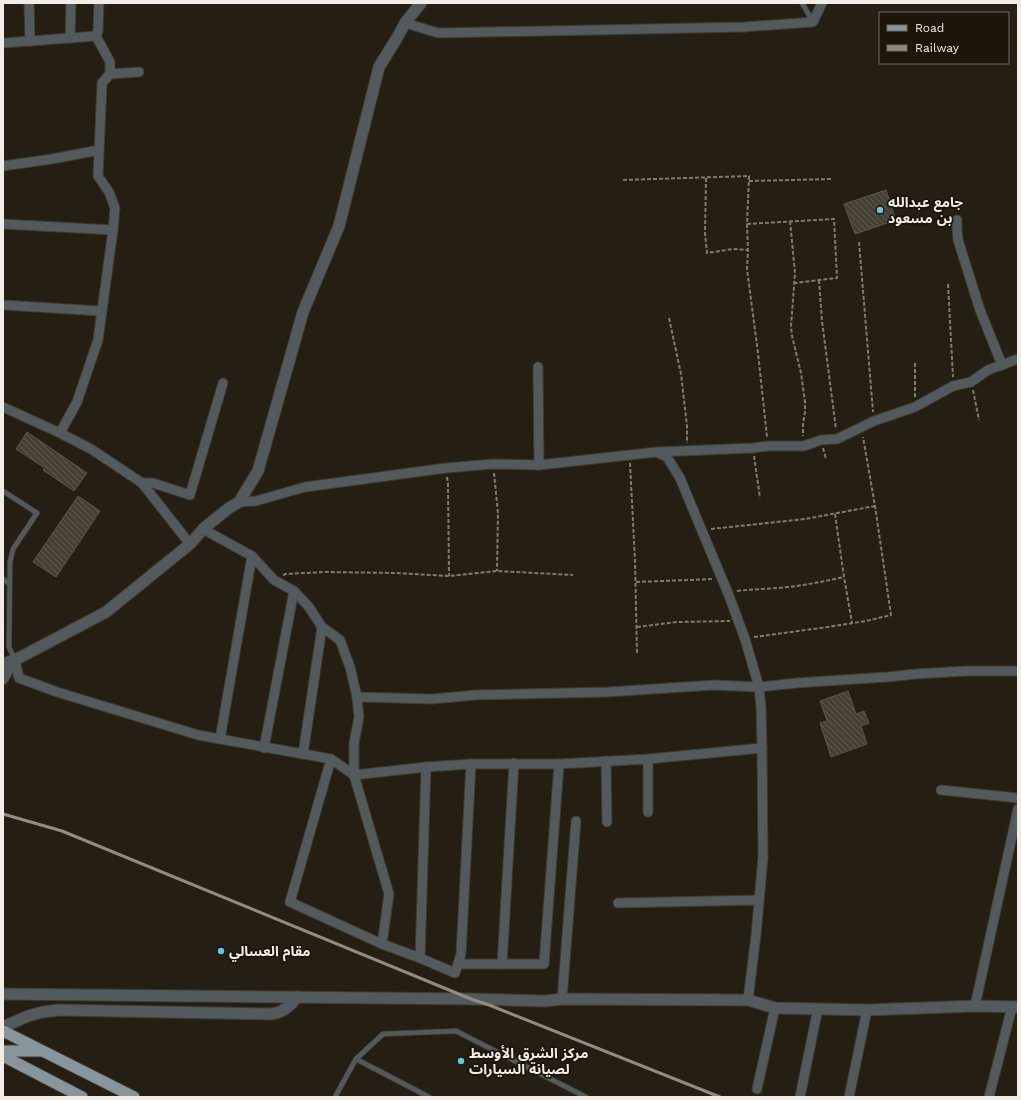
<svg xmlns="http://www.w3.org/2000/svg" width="1021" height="1100" viewBox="0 0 1021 1100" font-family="'Work Sans','Noto Sans Arabic',sans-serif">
	<defs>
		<pattern id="building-back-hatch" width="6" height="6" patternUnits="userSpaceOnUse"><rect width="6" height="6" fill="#463f33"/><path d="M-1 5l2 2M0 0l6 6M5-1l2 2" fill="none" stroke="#615b50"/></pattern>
	</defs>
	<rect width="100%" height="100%" fill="#241e13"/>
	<g fill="url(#building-back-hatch)" stroke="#5c5548">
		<path d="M 886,190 L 896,220 L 855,234 L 844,204 Z"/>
		<path d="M 27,432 L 87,473 L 74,491 L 43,470 L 45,468 L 16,449 Z"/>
		<path d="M 78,496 L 100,511 L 56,577 L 33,562 Z"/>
		<path d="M 848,691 L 856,714 L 864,711 L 869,723 L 861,726 L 867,744 L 831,757 L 820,723 L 827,721 L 820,701 Z"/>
	</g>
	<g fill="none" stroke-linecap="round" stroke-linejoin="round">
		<defs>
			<g id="service">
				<path d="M 802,3 L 813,22"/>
				<path d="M 3,491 L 37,513 L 13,549 L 10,562 L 9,647 L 15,660"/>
				<path d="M 3,579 L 10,584"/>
				<path d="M 356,1059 L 429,1097"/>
				<path d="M 335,1097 L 356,1059 L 383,1034 L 456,1031 L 586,1097"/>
			</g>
			<g id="minor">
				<path d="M 29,3 L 30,41"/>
				<path d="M 99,3 L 98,31 L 96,36 L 110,62 L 110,74"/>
				<path d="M 405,23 L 438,33 L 744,27 L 813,22 L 822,3"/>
				<path d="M 70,38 L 71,3"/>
				<path d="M 3,43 L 96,36"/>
				<path d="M 3,166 L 52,159 L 99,150"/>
				<path d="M 957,220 L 957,228 L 958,240 L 980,310 L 1002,365"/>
				<path d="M 3,224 L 113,230"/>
				<path d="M 3,305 L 101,311"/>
				<path d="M 538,367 L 539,465"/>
				<path d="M 3,407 L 60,433 L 91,449 L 142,483 L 190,544"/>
				<path d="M 60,433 L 77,402 L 98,340 L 113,230 L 115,208 L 109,192 L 98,176 L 102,83 L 110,74 L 139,72"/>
				<path d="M 658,453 L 667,457 L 680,478 L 702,531 L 728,593 L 745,639 L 759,687 L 761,708 L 762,748 L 763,857 L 756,935 L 748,1000"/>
				<path d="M 142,483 L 153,483 L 190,495 L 223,383"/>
				<path d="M 239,502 L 256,501 L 305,487 L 446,468 L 493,464 L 539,465 L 657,452 L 753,448 L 768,446 L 804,446 L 821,440 L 837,439 L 874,421 L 915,407 L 953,386 L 971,382 L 988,370 L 1018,359"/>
				<path d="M 204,528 L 210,533 L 252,556 L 274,580 L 294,591 L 309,607 L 322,627 L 340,640 L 350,667 L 357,697 L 359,717 L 354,743 L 354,775 L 389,894 L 382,944"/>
				<path d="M 15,660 L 19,678 L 57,692 L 198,735 L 331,759 L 354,775 L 426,767 L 471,764 L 559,764 L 648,759 L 762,748"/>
				<path d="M 3,680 L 15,660"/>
				<path d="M 357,697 L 432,699 L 476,695 L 608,692 L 714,685 L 759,687 L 796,683 L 887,677 L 916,674 L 966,671 L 1018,671"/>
				<path d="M 220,739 L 252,556"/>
				<path d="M 264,748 L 294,591"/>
				<path d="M 303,754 L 322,627"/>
				<path d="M 331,759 L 290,902 L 382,944 L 420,958 L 455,973 L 458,964 L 544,964 L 559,764"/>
				<path d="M 606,761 L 607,822"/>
				<path d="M 941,790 L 1018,798"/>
				<path d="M 648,812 L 648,759"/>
				<path d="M 618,903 L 759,900"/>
				<path d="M 420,958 L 426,767"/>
				<path d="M 458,964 L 461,954 L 471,764"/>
				<path d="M 502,964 L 514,763"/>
				<path d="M 562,999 L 576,821"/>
				<path d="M 975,1006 L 1018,809"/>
				<path d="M 757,1089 L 775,1008"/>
				<path d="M 800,1097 L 818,1008"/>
				<path d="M 849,1097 L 867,1010"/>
				<path d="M 989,1097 L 1012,1007"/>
			</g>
			<g id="tertiary">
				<path d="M 3,664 L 15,660 L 106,612 L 190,544 L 204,528 L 229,508 L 239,502 L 258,471 L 303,312 L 339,226 L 379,67 L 397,38 L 405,23 L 421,3"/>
				<path d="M 3,994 L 471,999 L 546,1001 L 562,999 L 748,1000 L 775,1008 L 867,1010 L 975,1006 L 1018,1007"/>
				<path d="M 3,1027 L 28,1016 L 43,1012 L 59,1010 L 272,1014 C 284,1012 290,1006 297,997"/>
			</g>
			<g id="primary">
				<path d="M 3,1031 L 134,1097"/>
				<path d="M 3,1051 L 40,1051"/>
				<path d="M 3,1056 L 82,1097"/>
			</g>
		</defs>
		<use href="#service" stroke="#413b30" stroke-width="6"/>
		<use href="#minor" stroke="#413b30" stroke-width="11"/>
		<use href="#tertiary" stroke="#413b30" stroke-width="13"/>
		<use href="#primary" stroke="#413b30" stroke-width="13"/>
		<g stroke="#807b71" stroke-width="2" stroke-dasharray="4 2" stroke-linecap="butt">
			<path d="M 706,178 L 705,233 L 707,253 L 733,249 L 748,250"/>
			<path d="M 623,180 L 749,176 L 747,224 L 748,250 L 747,269 L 758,353 L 767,437"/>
			<path d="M 749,181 L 832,179"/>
			<path d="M 790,221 L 795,273 L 791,326 L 792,336 L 801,373 L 805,402 L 805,412 L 803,424 L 803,436"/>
			<path d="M 747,224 L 834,219 L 837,278 L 819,280 L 795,283"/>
			<path d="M 859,242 L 873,412"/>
			<path d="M 819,280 L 822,321 L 836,429"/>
			<path d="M 948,284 L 953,377"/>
			<path d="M 669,318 L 681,374 L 687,426 L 687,443"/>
			<path d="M 973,390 L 979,420"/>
			<path d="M 915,397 L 915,362"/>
			<path d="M 823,448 L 826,459"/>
			<path d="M 754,456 L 760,498"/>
			<path d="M 630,463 L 635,561 L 637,653"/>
			<path d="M 494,473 L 498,513 L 497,571"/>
			<path d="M 447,477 L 448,484 L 449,576"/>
			<path d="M 835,514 L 844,577 L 852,623"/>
			<path d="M 711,529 L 805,519 L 875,506"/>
			<path d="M 283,575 L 286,574 L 325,572 L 396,573 L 449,576 L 497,571 L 573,575"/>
			<path d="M 636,582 L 713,579"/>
			<path d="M 737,591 C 754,589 771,589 788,587 C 807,585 825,581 844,577"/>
			<path d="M 637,627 L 677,622 L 730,621"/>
			<path d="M 754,637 L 828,627 L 866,621 L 891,615 L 875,506 L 863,437"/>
		</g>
		<use href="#service" stroke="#535a5d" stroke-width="4.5"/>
		<use href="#minor" stroke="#535a5d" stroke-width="9"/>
		<use href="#tertiary" stroke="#535a5d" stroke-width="11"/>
		<use href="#primary" stroke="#87969b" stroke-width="11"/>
		<path stroke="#918b82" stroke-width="3" d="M 3,814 L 62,831 L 471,999 L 489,1005 L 720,1097"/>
	</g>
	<g fill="#5dc7e8" stroke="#1b150a" stroke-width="1.5">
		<circle cx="880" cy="210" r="4"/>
		<circle cx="221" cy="951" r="4"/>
		<circle cx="461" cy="1061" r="4"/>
	</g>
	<g text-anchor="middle" stroke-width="3.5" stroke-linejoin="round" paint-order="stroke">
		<g font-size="14" font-weight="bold" fill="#f1ece5" stroke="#1b150a" text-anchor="start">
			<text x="888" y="207">جامع عبدالله<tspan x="888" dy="16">بن مسعود</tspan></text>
			<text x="229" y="956">مقام العسالي</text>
			<text x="469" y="1058">مركز الشرق الأوسط<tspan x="469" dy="16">لصيانة السيارات</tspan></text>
		</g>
	</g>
	<rect width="1021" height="1100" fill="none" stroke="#f1ece5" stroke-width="8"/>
	<rect x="879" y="12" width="130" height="52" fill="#1b150a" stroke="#716b62"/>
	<rect x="887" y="25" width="20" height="6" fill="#87969b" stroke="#716b62"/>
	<text x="915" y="32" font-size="12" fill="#f1ece5">Road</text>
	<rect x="887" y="45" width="20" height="6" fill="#918b82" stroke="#716b62"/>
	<text x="915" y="52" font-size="12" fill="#f1ece5">Railway</text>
</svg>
